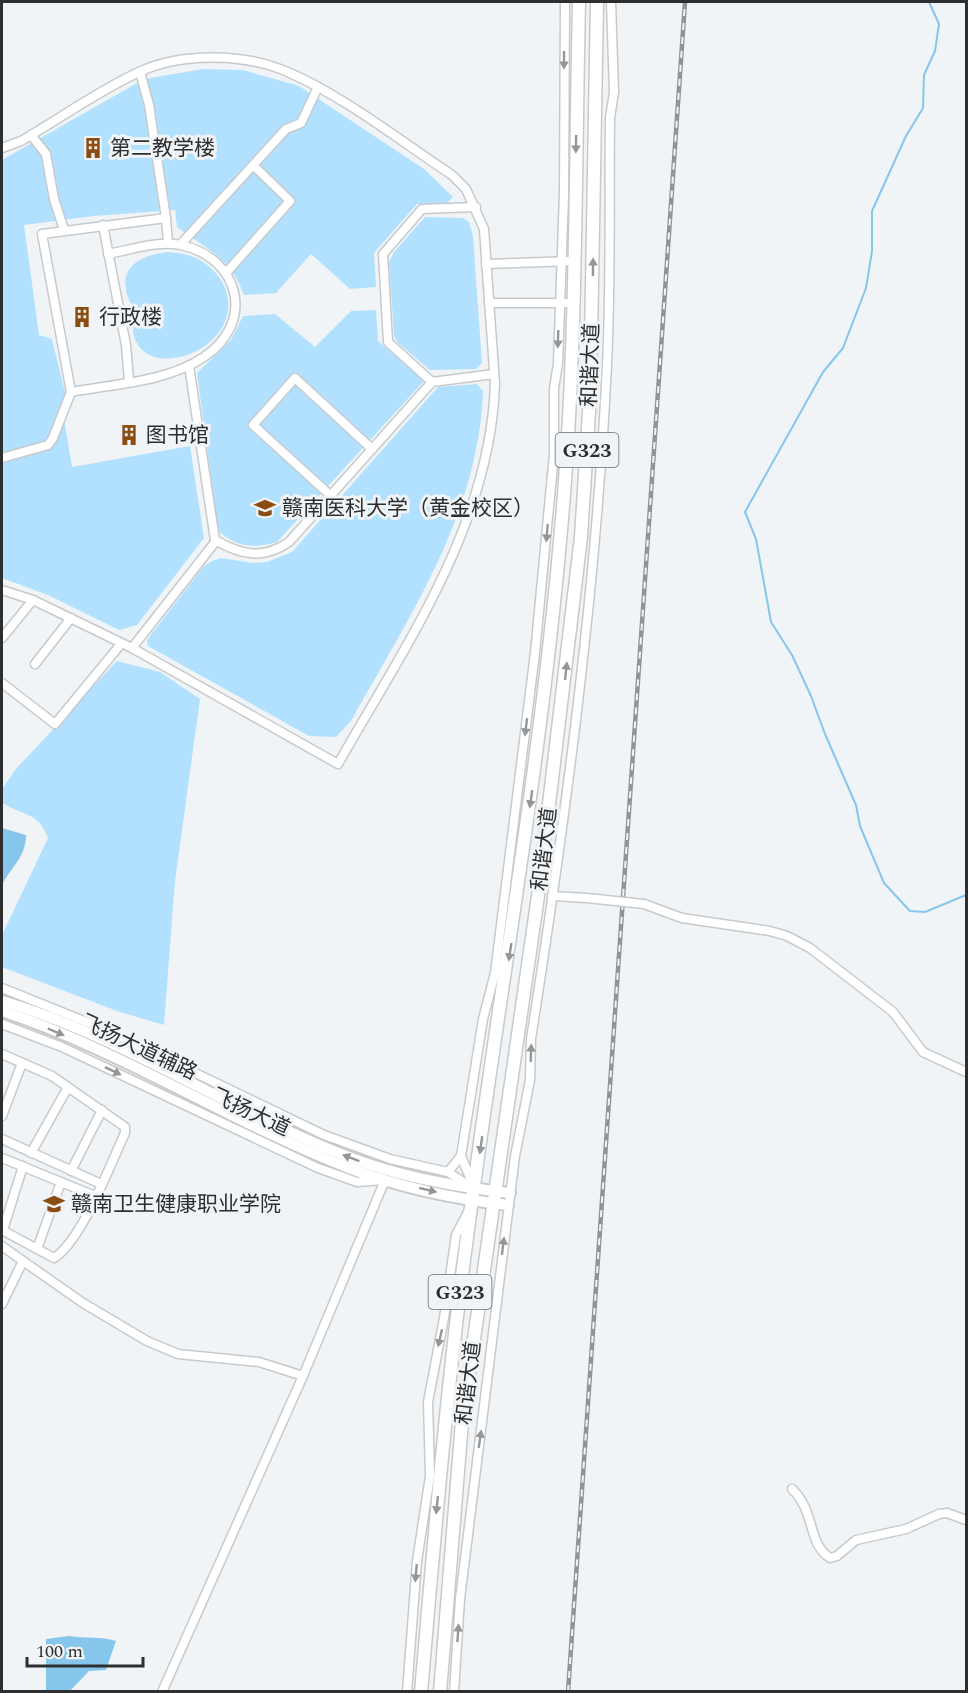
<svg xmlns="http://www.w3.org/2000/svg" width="968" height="1693" viewBox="0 0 968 1693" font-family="Spectral,'Noto Sans SC',serif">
	<rect width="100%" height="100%" fill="#f0f4f6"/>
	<g fill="#b2e1ff">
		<path d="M 203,69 L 243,70 L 299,86 L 424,169 L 453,197 L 447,203 L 417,204 L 374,253 L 376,287 L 350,289 L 311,254 L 276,293 L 244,295 C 230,257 208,250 177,227 L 175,210 L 94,216 L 24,225 L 39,335 L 52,339 L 65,392 L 65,425 L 72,467 L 190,446 L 204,538 L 137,625 L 119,630 L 48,595 L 2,578 L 2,160 L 144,79 Z"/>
		<path d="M 425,217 L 463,218 L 469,222 L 473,236 L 482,363 L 476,369 L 430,370 L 397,342 L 394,335 L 389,262 L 394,252 Z"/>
		<path d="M 167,252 C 177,253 189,254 198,259 C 231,277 240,316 210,342 C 192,358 151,369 137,343 C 130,332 135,323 134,312 C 132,304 127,298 126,290 C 121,263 146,255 167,252 Z"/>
		<path d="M 376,310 L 378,341 L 424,381 L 277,542 C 253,549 237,547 218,531 L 197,373 L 231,340 L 243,316 L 275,314 L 315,347 L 351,311 Z"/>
		<path d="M 477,384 L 483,391 C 479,513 409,617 351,721 L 336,737 L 309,736 L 148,646 L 147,640 L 203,567 L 212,561 L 221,558 L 252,563 L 267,562 L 292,552 L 438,387 Z"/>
		<path d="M 117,661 L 160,672 L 200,699 L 175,881 L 164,1025 L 117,1011 L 2,967 L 2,935 L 48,838 C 38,811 24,817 3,803 L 2,789 L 16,769 Z"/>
	</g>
	<g fill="#86c6ed">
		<path d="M 2,828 L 26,835 C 26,857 11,867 2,885 Z"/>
		<path d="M 69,1636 C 85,1639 100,1636 116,1641 L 106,1670 L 89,1671 L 70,1691 L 46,1691 L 46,1639 Z"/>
	</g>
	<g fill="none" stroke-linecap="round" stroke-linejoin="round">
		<path stroke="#86c6ed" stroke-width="2" d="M 929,2 L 939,24 L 935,51 L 924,75 L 923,108 L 906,136 L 872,211 L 872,251 L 866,288 L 843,348 L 823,372 L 745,512 L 756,539 L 771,622 L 792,655 L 811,696 L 825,734 L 856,805 L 860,826 L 884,883 L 910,911 L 925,912 L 966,895"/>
		<defs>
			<g id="minor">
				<path d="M 31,135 L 46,154 L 54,199 L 64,230"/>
				<path d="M 2,148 L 21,141 C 59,119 98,91 139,72 C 182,52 246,53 290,73 C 343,96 402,142 452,175 L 466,189 L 484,229 L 495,384 C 490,526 406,644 338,764 L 132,648 L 33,600 L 2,590"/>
				<path d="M 476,207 L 422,209 L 383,254 L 388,342 L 432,382 L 494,374"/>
				<path d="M 166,218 L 168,243"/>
				<path d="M 103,225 L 126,345 L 129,381"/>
				<path d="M 180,245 L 286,129 L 301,123 L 318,87"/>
				<path d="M 486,264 L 573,261"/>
				<path d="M 226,273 L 290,201 L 253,165"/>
				<path d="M 489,303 L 572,303"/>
				<path d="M 189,366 L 215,540 C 241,555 263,560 289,542 L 432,382"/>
				<path d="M 71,392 L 42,234 L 166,218 L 149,105 L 140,72"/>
				<path d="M 2,458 L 48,445 L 53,438 L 71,392 C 114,384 167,382 204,357 C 256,322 240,258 181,245 C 159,240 130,250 108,254"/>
				<path d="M 330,495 L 253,425 L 295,378 L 372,449"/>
				<path d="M 2,638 L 33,600"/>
				<path d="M 132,648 L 216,541"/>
				<path d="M 35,664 L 71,618"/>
				<path d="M 2,683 L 55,724 L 121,644"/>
				<path d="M 552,896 L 587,898"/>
				<path d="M 644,904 L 682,918 L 770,931 L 787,936 L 810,948 L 893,1012 L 923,1052 L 966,1072"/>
				<path d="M 2,988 L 104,1029 L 324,1135 L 390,1159 L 448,1172 L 471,1187"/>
				<path d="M 2,1024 L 62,1047 L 318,1168 L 357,1182 L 385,1180 L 303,1376 L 162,1692"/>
				<path d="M 2,1054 L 52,1076 L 125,1127 L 125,1133 C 110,1165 82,1240 54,1258 L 2,1230"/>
				<path d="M 2,1116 L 22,1063"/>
				<path d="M 2,1139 L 101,1184"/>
				<path d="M 31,1153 L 68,1087"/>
				<path d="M 2,1158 L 95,1196"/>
				<path d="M 71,1171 L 102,1110"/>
				<path d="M 448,1172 L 461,1156"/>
				<path d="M 473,1185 L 461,1156 L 483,1019 L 495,973 L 535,653 L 554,454 L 554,389 L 558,363 L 564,194 L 565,2"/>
				<path d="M 3,1230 L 23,1166"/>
				<path d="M 2,1246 L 23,1261 L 2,1304"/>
				<path d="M 37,1249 L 61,1182"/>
				<path d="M 23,1261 L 83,1303 L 147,1341 L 178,1354 L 259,1362 L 303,1376"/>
				<path d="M 792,1489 C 816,1512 807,1543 830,1558 L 837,1556 L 856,1540 L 906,1529 L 939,1514 L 947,1513 L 966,1520"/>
				<path d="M 407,1692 L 417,1561 L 430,1476 L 428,1402 L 444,1318 L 456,1235 L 468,1212"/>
				<path d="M 454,1692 L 460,1599 L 515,1156 L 530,1080 L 531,1039 C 566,816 596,590 607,365 C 611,283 609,200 610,118 L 614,92 L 611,2"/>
			</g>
			<g id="major">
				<path d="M 2,1001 C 125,1037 234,1114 354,1159 C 404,1178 458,1187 510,1193"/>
				<path d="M 2,1011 C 123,1051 230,1122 349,1168 C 399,1187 455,1199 508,1205"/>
			</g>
			<g id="highway">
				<path d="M 421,1692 C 433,1555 444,1419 461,1284 C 492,1032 539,783 561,530 C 577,355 575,178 579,2"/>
				<path d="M 440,1692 L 462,1422 L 538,896 L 581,537 L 590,396 L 597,2"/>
			</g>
		</defs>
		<use href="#minor" stroke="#c7cacc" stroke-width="11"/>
		<use href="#major" stroke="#c7cacc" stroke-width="14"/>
		<use href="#highway" stroke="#c7cacc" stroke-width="15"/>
		<use href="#minor" stroke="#fff" stroke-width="8"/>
		<use href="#major" stroke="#fff" stroke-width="10"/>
		<use href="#highway" stroke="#fff" stroke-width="12"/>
		<defs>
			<path id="rail" d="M 568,1692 L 685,2"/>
		</defs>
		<use href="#rail" stroke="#919395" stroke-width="4.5"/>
		<use href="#rail" stroke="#f0f4f6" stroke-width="2" stroke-dasharray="7" stroke-linecap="butt"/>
		<defs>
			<path id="minor-bridge" d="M 587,898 L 644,904"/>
		</defs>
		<use href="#minor-bridge" stroke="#c7cacc" stroke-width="11" stroke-linecap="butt"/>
		<use href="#minor-bridge" stroke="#fff" stroke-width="8"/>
	</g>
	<defs><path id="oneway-solid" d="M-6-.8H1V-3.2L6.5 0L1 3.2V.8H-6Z" transform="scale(1.5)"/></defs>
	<g fill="#969697">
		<use href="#oneway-solid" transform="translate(564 60) rotate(90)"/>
		<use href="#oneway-solid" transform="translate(576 144) rotate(91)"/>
		<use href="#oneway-solid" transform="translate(593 267) rotate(-89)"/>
		<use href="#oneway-solid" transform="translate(558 339) rotate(92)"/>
		<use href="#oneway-solid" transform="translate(547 533) rotate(95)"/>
		<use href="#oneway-solid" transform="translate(566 671) rotate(-84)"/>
		<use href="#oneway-solid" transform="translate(526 727) rotate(97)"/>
		<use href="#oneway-solid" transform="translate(531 799) rotate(98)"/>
		<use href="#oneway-solid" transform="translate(510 952) rotate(99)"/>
		<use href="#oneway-solid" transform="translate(56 1032) rotate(23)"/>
		<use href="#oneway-solid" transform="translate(531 1053) rotate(-88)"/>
		<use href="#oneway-solid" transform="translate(113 1071) rotate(26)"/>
		<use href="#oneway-solid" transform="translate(481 1145) rotate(98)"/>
		<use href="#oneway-solid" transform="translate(351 1158) rotate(-159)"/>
		<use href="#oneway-solid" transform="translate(428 1190) rotate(13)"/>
		<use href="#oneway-solid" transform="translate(503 1246) rotate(-83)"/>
		<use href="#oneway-solid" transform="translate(440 1338) rotate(103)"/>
		<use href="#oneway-solid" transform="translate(480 1439) rotate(-82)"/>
		<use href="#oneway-solid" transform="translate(437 1505) rotate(96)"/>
		<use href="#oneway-solid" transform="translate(416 1573) rotate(95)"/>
		<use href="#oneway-solid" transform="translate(458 1633) rotate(-86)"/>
	</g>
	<defs>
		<symbol id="building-bare" viewBox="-9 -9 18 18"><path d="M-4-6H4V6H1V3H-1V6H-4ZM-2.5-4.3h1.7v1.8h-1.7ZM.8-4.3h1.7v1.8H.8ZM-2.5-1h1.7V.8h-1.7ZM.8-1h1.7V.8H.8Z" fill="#8b4c13" stroke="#f0f4f6" stroke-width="2.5" paint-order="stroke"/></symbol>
		<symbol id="university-bare" viewBox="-9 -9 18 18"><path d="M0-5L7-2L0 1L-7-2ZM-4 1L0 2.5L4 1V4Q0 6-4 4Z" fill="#8b4c13" stroke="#f0f4f6" stroke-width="2.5" paint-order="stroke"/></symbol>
	</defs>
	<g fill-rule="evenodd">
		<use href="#building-bare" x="78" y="133" width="30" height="30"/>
		<use href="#building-bare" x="67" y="302" width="30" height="30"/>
		<use href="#building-bare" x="114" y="420" width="30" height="30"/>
		<use href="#university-bare" x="250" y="493" width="30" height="30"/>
		<use href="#university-bare" x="39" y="1189" width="30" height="30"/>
	</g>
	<g text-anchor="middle" stroke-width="6" stroke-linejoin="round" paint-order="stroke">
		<g fill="#f0f4f6" stroke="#68696b" stroke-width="1.5">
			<rect x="555.5" y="433" width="63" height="34" rx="4.5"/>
			<rect x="428.5" y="1275" width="63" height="34" rx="4.5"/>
		</g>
		<g font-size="20" font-weight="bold" fill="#2d2e2f">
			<text x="587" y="457">G323</text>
			<text x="460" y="1299">G323</text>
		</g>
		<g font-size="21" fill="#2d2e2f" stroke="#f0f4f6" text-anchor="start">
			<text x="110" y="155">第二教学楼</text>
			<text x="99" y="324">行政楼</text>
			<text x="146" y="442">图书馆</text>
			<text x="282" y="515">赣南医科大学（黄金校区）</text>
			<text x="71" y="1211">赣南卫生健康职业学院</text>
		</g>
		<g font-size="21" fill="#2d2e2f" stroke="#f0f4f6">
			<text transform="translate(590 365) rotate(-88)" y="7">和谐大道</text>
			<text transform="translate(544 849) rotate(-83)" y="7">和谐大道</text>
			<text transform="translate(139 1047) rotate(25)" y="7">飞扬大道辅路</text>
			<text transform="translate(251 1112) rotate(25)" y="7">飞扬大道</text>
			<text transform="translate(468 1383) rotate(-83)" y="7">和谐大道</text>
		</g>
	</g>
	<rect width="968" height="1693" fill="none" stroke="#2d2e2f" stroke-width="6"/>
	<path d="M27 1657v9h116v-9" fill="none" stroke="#2d2e2f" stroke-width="3"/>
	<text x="36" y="1657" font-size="18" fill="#2d2e2f" stroke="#f0f4f6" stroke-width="4.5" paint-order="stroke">100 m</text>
</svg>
